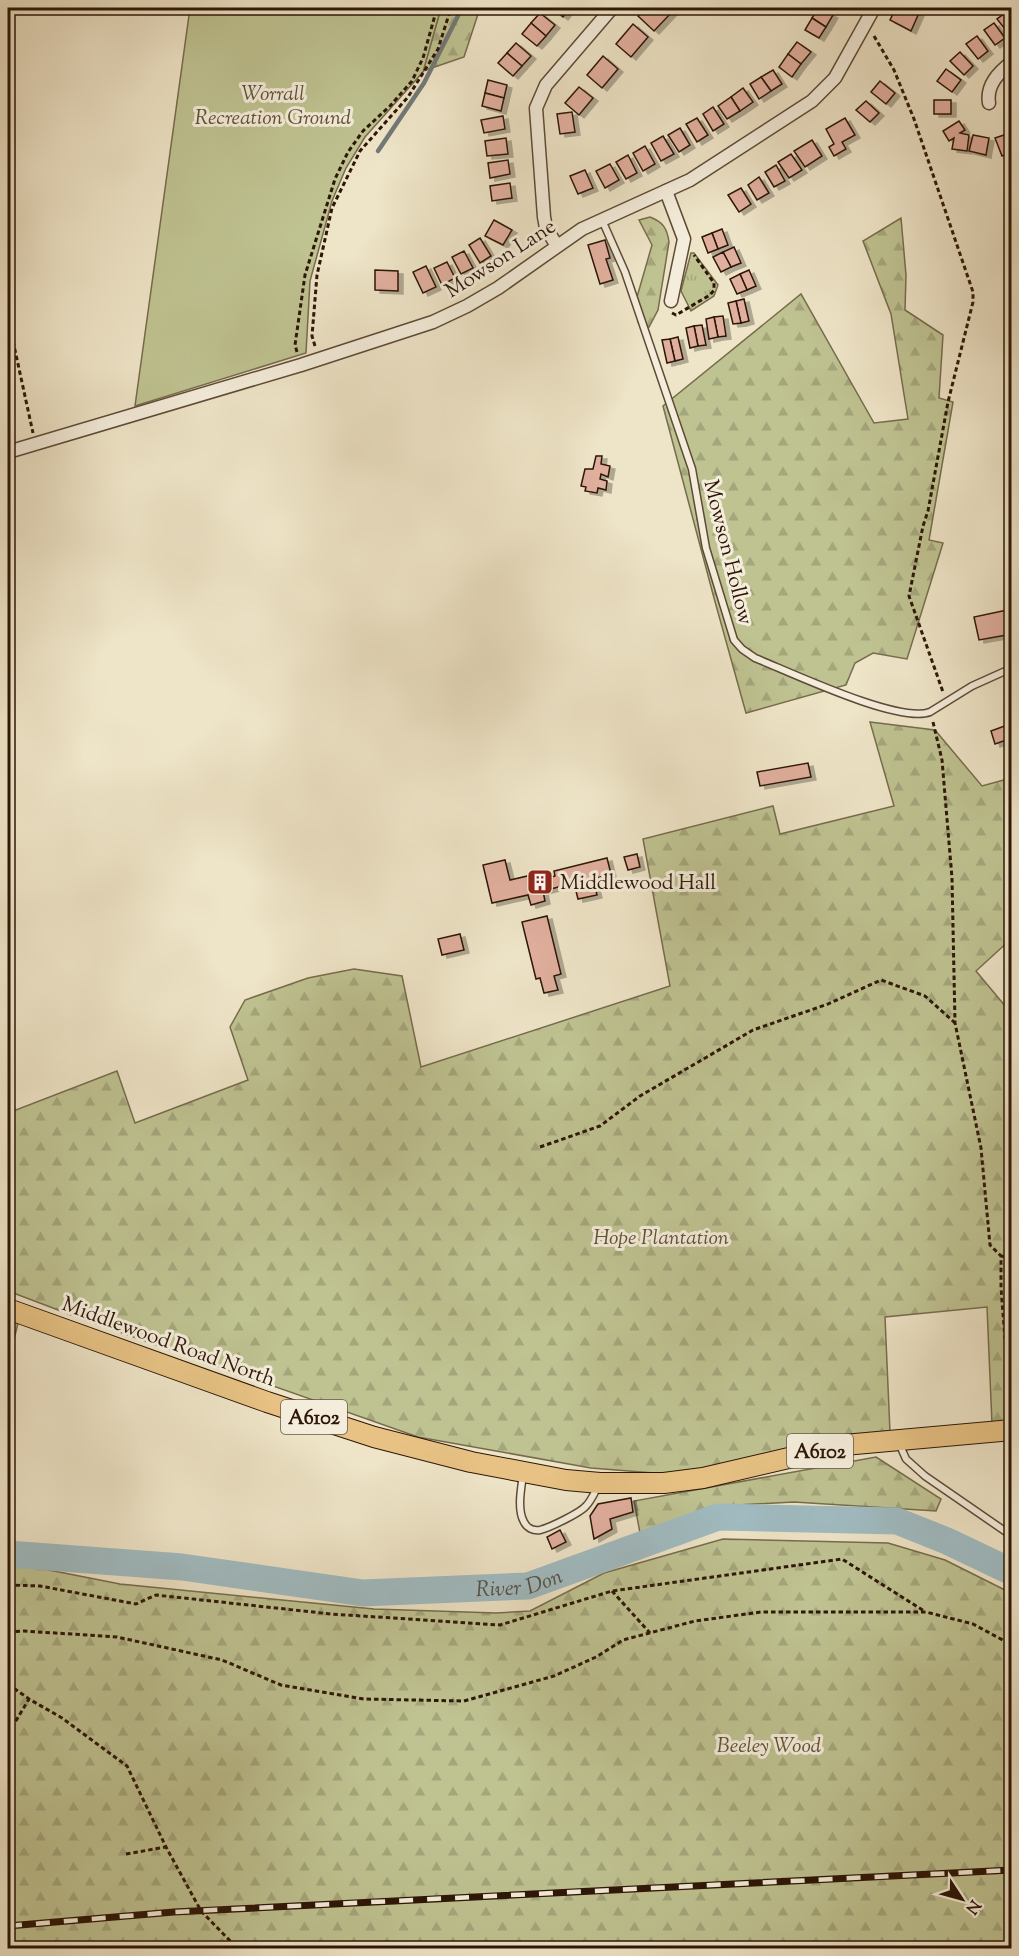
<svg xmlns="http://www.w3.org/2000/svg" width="1019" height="1956" viewBox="0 0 1019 1956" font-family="'Sorts Mill Goudy',serif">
	<defs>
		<pattern id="grass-tufts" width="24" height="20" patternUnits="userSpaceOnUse" patternTransform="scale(1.5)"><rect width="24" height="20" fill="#bfc291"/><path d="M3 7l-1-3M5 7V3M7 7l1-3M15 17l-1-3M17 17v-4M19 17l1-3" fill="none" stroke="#a4a67c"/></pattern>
		<pattern id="forest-firs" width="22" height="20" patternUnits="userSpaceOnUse" patternTransform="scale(1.5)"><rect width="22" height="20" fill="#bfc291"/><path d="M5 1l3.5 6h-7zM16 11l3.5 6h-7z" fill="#a4a67c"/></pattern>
		<filter id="shadow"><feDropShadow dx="5" dy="3" stdDeviation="0" flood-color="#0004"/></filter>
	</defs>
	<rect width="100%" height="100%" fill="#eee4c7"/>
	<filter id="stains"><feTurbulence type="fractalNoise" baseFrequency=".00333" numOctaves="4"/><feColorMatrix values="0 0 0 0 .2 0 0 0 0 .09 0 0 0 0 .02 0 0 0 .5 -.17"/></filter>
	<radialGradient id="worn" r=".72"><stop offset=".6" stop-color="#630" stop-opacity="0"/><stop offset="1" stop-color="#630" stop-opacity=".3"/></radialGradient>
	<path fill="url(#grass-tufts)" stroke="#766c4c" stroke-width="1.5" d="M 691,253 L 694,253 L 718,285 L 714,296 L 691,311 L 681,291 Z"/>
	<g fill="url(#forest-firs)" stroke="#766c4c" stroke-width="1.5">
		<path d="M 441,8 L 480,8 L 464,57 L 423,71 Z"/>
		<path d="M 650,217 C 663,222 667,228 669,242 L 658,310 L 649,327 L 638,322 L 637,297 L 652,245 L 639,220 Z"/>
		<path d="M 901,218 L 906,275 L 905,310 L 943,335 L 939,398 L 953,402 L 929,540 L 943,543 L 907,659 L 873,653 L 855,663 L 846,685 L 746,713 L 714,598 L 663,406 L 801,294 L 874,423 L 908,419 L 891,314 L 863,241 Z"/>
		<path d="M 870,722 L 935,730 L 982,786 L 1011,778 L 1011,939 L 976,971 L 1011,1013 L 1011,1419 L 992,1424 L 987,1307 L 885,1317 L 890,1432 L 679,1475 L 591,1468 L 418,1437 L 74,1316 L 8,1291 L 8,1113 L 117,1071 L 135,1123 L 248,1080 L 230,1027 L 245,1000 L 308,978 L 354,969 L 402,976 L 421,1067 L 670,986 L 643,839 L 773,806 L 780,834 L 894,806 Z"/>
		<path d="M 8,1319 L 18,1323 L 8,1365 Z"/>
		<path d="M 876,1457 L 941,1499 L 936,1511 L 794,1502 L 719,1506 L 640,1533 L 634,1501 Z"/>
		<path d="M 723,1539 L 888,1543 L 945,1560 L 1011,1593 L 1011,1948 L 8,1948 L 8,1562 L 120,1584 L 374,1609 L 496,1613 L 530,1611 L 604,1573 Z"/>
	</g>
	<path fill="#bfc291" stroke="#766c4c" stroke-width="1.5" d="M 190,8 L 441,8 L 423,72 L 365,137 L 346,168 L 332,201 L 310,281 L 306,353 L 135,406 Z"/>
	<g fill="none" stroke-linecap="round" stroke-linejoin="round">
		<path stroke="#727977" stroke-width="4.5" d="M 378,151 L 424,83 L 462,8"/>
		<path stroke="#a0bbc1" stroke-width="27" id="s1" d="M 8,1554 L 182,1567 L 363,1593 L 528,1586 L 718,1517 L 897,1521 L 947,1541 L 1012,1572"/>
	</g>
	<g fill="#e1af9e" stroke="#2d1607" stroke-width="1.5" filter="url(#shadow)">
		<path d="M 552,8 L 570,8 L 563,17 Z"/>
		<path d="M 646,8 L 666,8 L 672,12 L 654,31 L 638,16 Z"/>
		<path d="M 818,8 L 833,15 L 826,27 L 812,18 Z"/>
		<path d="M 896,8 L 908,8 L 919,13 L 911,31 L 890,20 Z"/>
		<path d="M 1012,8 L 1012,30 L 1008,33 L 997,19 Z"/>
		<path d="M 540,13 L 555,25 L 546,36 L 531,23 Z"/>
		<path d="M 812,18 L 826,27 L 819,38 L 805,30 Z"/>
		<path d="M 531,23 L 546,36 L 537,46 L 522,34 Z"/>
		<path d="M 994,23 L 1005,38 L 995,45 L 984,30 Z"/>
		<path d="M 633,24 L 648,37 L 631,57 L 616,44 Z"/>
		<path d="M 977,36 L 988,51 L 978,59 L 966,44 Z"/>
		<path d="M 797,42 L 811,52 L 801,64 L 788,54 Z"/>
		<path d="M 516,43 L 531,56 L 522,66 L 507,53 Z"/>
		<path d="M 960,52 L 973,66 L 964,75 L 950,61 Z"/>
		<path d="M 507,53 L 522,66 L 513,76 L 498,63 Z"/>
		<path d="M 788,54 L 801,64 L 792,77 L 779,67 Z"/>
		<path d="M 603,56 L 618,69 L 602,88 L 587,75 Z"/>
		<path d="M 946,69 L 961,80 L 952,92 L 937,81 Z"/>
		<path d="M 773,70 L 782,84 L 771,91 L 761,77 Z"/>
		<path d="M 761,77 L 771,91 L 759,99 L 750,84 Z"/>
		<path d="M 488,80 L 507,85 L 504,98 L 485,93 Z"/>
		<path d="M 880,81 L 895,93 L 886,104 L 871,92 Z"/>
		<path d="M 579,87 L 593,98 L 579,115 L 565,103 Z"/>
		<path d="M 743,88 L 753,102 L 740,111 L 731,97 Z"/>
		<path d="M 485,93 L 504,98 L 501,111 L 482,106 Z"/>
		<path d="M 731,97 L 740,111 L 727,119 L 718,106 Z"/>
		<rect x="934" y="100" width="17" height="14"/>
		<path d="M 866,101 L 879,113 L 870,122 L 856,110 Z"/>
		<path d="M 713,107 L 724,124 L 713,131 L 703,114 Z"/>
		<path d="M 572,112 L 575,132 L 560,134 L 557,114 Z"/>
		<path d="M 503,116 L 505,129 L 484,133 L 481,120 Z"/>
		<path d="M 697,118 L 708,135 L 697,142 L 686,124 Z"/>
		<path d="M 845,118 L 855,135 L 842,142 L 846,149 L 834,156 L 829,147 L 834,144 L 826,129 Z"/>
		<path d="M 959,121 L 965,130 L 960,133 L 969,135 L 967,151 L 952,149 L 954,138 L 949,141 L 943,131 Z"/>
		<path d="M 680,128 L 690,145 L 679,152 L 668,135 Z"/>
		<path d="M 1007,134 L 1012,145 L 1012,152 L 1002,156 L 995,138 Z"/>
		<path d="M 973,135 L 989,138 L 986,155 L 969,151 Z"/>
		<path d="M 663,136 L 674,154 L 661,161 L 651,143 Z"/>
		<path d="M 506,138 L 508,154 L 487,156 L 485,141 Z"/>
		<path d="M 812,140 L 822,156 L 805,167 L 794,151 Z"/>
		<path d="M 645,146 L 655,164 L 643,171 L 633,153 Z"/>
		<path d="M 791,154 L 802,170 L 789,178 L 778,162 Z"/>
		<path d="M 628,155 L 637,173 L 626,179 L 616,162 Z"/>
		<path d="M 508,160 L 510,174 L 490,178 L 488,163 Z"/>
		<path d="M 610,164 L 619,180 L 605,188 L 596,171 Z"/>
		<path d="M 776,165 L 785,181 L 774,187 L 765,172 Z"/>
		<path d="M 585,170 L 593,188 L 578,194 L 570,176 Z"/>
		<path d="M 759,177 L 769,193 L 757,200 L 748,185 Z"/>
		<path d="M 510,183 L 512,198 L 492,201 L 490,186 Z"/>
		<path d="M 741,188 L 751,204 L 739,212 L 728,195 Z"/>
		<path d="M 494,220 L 512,230 L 503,245 L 485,236 Z"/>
		<path d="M 722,229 L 728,245 L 718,249 L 712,233 Z"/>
		<path d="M 712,233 L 718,249 L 708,253 L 702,237 Z"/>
		<path d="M 480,238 L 491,256 L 480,263 L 469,245 Z"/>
		<path d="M 605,240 L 610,258 L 606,259 L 613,280 L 600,284 L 588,245 Z"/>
		<path d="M 734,247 L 741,263 L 731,267 L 723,252 Z"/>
		<path d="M 464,251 L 473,268 L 461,274 L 452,257 Z"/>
		<path d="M 723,252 L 731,267 L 721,272 L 713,257 Z"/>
		<path d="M 447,262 L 455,278 L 442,285 L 434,268 Z"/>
		<path d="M 426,266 L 436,287 L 423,293 L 413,272 Z"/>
		<path d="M 375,270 L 398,271 L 398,291 L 375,290 Z"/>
		<path d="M 749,270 L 756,286 L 747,290 L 740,274 Z"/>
		<path d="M 740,274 L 747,290 L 737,294 L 730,279 Z"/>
		<path d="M 744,299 L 749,321 L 741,323 L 736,301 Z"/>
		<path d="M 736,301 L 741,323 L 733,324 L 728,303 Z"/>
		<path d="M 723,316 L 726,336 L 718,337 L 714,317 Z"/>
		<path d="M 714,317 L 718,337 L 709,339 L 706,319 Z"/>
		<path d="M 702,325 L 706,345 L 698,346 L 694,326 Z"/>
		<path d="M 694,326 L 698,346 L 690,348 L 686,328 Z"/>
		<path d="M 678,337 L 683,359 L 675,361 L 670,339 Z"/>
		<path d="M 670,339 L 675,361 L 667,363 L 662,340 Z"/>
		<path d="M 596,456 L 602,456 L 601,464 L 610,466 L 608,477 L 601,474 L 600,479 L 607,481 L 606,490 L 598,488 L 597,493 L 585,491 L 586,487 L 581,486 L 585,469 L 593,469 Z"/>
		<path d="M 1012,609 L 1012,634 L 979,640 L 974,617 Z"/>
		<path d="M 1012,683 L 1012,705 L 1005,685 Z"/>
		<path d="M 1010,724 L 1012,738 L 995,744 L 991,731 Z"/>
		<path d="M 808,763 L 811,777 L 760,786 L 757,772 Z"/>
		<path d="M 637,854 L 640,867 L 628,870 L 624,857 Z"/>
		<path d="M 607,858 L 611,874 L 593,879 L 597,895 L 578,899 L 574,883 L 543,891 L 545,901 L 531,905 L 528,895 L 492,903 L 483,865 L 505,860 L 510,880 L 536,874 L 537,881 L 555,876 L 554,871 Z"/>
		<path d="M 547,916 L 561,974 L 554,976 L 558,990 L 544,993 L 540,978 L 536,979 L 522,922 Z"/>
		<path d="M 460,934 L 464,950 L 442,955 L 438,939 Z"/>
		<path d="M 1007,1467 L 1012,1467 L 1012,1486 L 1008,1487 Z"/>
		<path d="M 631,1498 L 633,1512 L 610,1519 L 612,1529 L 594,1539 L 590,1516 L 598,1504 Z"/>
		<path d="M 560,1530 L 566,1542 L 552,1549 L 547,1537 Z"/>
	</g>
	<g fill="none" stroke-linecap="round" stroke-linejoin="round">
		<defs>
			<g id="service">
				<path d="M 602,220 L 625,272 L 692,469 L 706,548 L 734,640 L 742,649 L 755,658 C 790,672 899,724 930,712 L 972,686 L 1012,668"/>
				<path d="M 900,1441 L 902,1450 L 906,1459 L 925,1476 L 1012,1536"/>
				<path d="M 523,1475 C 521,1489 517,1510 524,1522 C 527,1528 533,1531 540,1530 C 549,1528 580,1513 586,1506 C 591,1501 595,1492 598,1486"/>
			</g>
			<g id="minor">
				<path d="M 989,103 C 986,85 999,72 1012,62"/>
				<path d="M 666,191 L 684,239 L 671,301"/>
				<path d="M 557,246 L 546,228 L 544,217 L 536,108 L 546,85 L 612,8"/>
				<path d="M 8,452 L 301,365 L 433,322 L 467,306 L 498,288 L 582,229 L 690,180 L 812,101 L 835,78 L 874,8"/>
			</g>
			<path id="primary" d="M 8,1309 L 267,1402 L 374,1437 L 471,1462 L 566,1480 L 600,1483 L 664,1483 L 703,1478 L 844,1445 L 1012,1430"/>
		</defs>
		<use href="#service" stroke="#5d4a37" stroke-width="9"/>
		<use href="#minor" stroke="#5d4a37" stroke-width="15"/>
		<use href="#primary" stroke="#2d1607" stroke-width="22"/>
		<g stroke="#2d1607" stroke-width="3" stroke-dasharray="4.5 3" stroke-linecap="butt">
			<path d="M 874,36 L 894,70 L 914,119 L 973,292 L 973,302 L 948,402 L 928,511 L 923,526 L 909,596 L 943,692"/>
			<path d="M 672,313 L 676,315 L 710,295 L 714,290 L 714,283 L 694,255"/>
			<path d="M 8,327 L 13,341 L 33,433"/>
			<path d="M 315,346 L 312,336 L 317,275 L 332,208 L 360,151 L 408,97 L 438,49 L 451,8"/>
			<path d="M 297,352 L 295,345 L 305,275 L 335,179 L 348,152 L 363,131 L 390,106 L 412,81 L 423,58 L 437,8"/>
			<path d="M 933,722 L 942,760 L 952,878 L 955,1023 L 981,1148 L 990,1245 L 1001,1256 L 1001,1288 L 1007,1365 L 1010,1380 L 1010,1413"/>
			<path d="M 540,1147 L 600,1126 L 640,1096 L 753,1030 L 828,1004 L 881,980 L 925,996 L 955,1023"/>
			<path d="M 1001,1256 L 1012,1258"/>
			<path d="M 8,1585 L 40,1586 L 136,1604 L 156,1595 L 331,1614 L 500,1625 L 612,1591 L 842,1559 L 924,1611"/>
			<path d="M 612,1591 L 650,1633"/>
			<path d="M 8,1632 L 24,1631 L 117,1637 L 222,1660 L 281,1685 L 364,1699 L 464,1701 L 554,1676 L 596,1657 L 623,1640 L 695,1621 L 761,1612 L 926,1612 L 973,1624 L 1012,1645"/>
			<path d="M 8,1684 L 29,1699 L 62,1718 L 127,1766 L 166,1847 L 201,1911 L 237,1948"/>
			<path d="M 8,1734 L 29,1699"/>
			<path d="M 126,1854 L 166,1847"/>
		</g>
		<use href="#service" stroke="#f4eddb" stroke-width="6"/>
		<use href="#minor" stroke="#f4eddb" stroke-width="12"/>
		<use href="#primary" stroke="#e7c284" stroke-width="20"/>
		<defs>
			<path id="rail" d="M 8,1926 L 174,1912 L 1012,1870"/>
		</defs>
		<use href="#rail" stroke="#2d1607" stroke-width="7"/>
		<use href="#rail" stroke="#f4eddb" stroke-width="4.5" stroke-dasharray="14" stroke-linecap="butt"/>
	</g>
	<defs>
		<symbol id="building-square" viewBox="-11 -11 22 22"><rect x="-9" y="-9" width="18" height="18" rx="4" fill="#8f2418" stroke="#f4eddb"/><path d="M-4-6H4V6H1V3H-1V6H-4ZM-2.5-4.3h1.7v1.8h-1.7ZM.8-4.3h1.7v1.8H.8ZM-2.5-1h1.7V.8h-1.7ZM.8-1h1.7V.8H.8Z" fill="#fff"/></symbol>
	</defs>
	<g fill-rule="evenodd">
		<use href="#building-square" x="525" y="867" width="30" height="30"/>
	</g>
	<g text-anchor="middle" stroke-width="6" stroke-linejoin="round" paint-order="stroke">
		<g fill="#f4eddb" stroke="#695647" stroke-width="1.5">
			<rect x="281" y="1400" width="66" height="34" rx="4.5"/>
			<rect x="787" y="1434" width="66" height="34" rx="4.5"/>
		</g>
		<g font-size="20" font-weight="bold" fill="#2d1607">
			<text x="314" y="1424">A6102</text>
			<text x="820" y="1458">A6102</text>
		</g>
		<g font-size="21" font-style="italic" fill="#605237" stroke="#f4eddb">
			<text x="273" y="100">Worrall<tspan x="273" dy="24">Recreation Ground</tspan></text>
			<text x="661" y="1244">Hope Plantation</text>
			<text x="769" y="1752">Beeley Wood</text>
		</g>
		<g font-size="21" fill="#2d1607" stroke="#f4eddb">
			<text transform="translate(500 258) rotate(-33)" y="7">Mowson Lane</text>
			<text transform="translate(729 552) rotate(76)" y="7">Mowson Hollow</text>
			<text transform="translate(169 1341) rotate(20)" y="7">Middlewood Road North</text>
		</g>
		<g font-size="21" fill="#2d1607" stroke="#f4eddb" text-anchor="start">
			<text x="560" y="889">Middlewood Hall</text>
		</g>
		<g font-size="22" font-style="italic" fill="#555048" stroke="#f4eddb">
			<text dy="8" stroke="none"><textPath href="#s1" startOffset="514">River Don</textPath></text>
		</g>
	</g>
	<rect width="1019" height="1956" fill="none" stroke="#eee4c7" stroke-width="30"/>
	<rect x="9" y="9" width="1001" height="1938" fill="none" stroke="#2d1607" stroke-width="3"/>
	<rect x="15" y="15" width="989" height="1926" fill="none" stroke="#2d1607" stroke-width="1.5"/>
	<g transform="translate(962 1899) rotate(126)" stroke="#f4eddb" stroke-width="4.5" paint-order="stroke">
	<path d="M0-4.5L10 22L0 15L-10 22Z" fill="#2d1607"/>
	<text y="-9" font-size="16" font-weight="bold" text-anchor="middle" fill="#2d1607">N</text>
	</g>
	<rect width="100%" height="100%" filter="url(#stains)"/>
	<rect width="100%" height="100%" fill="url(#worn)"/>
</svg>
